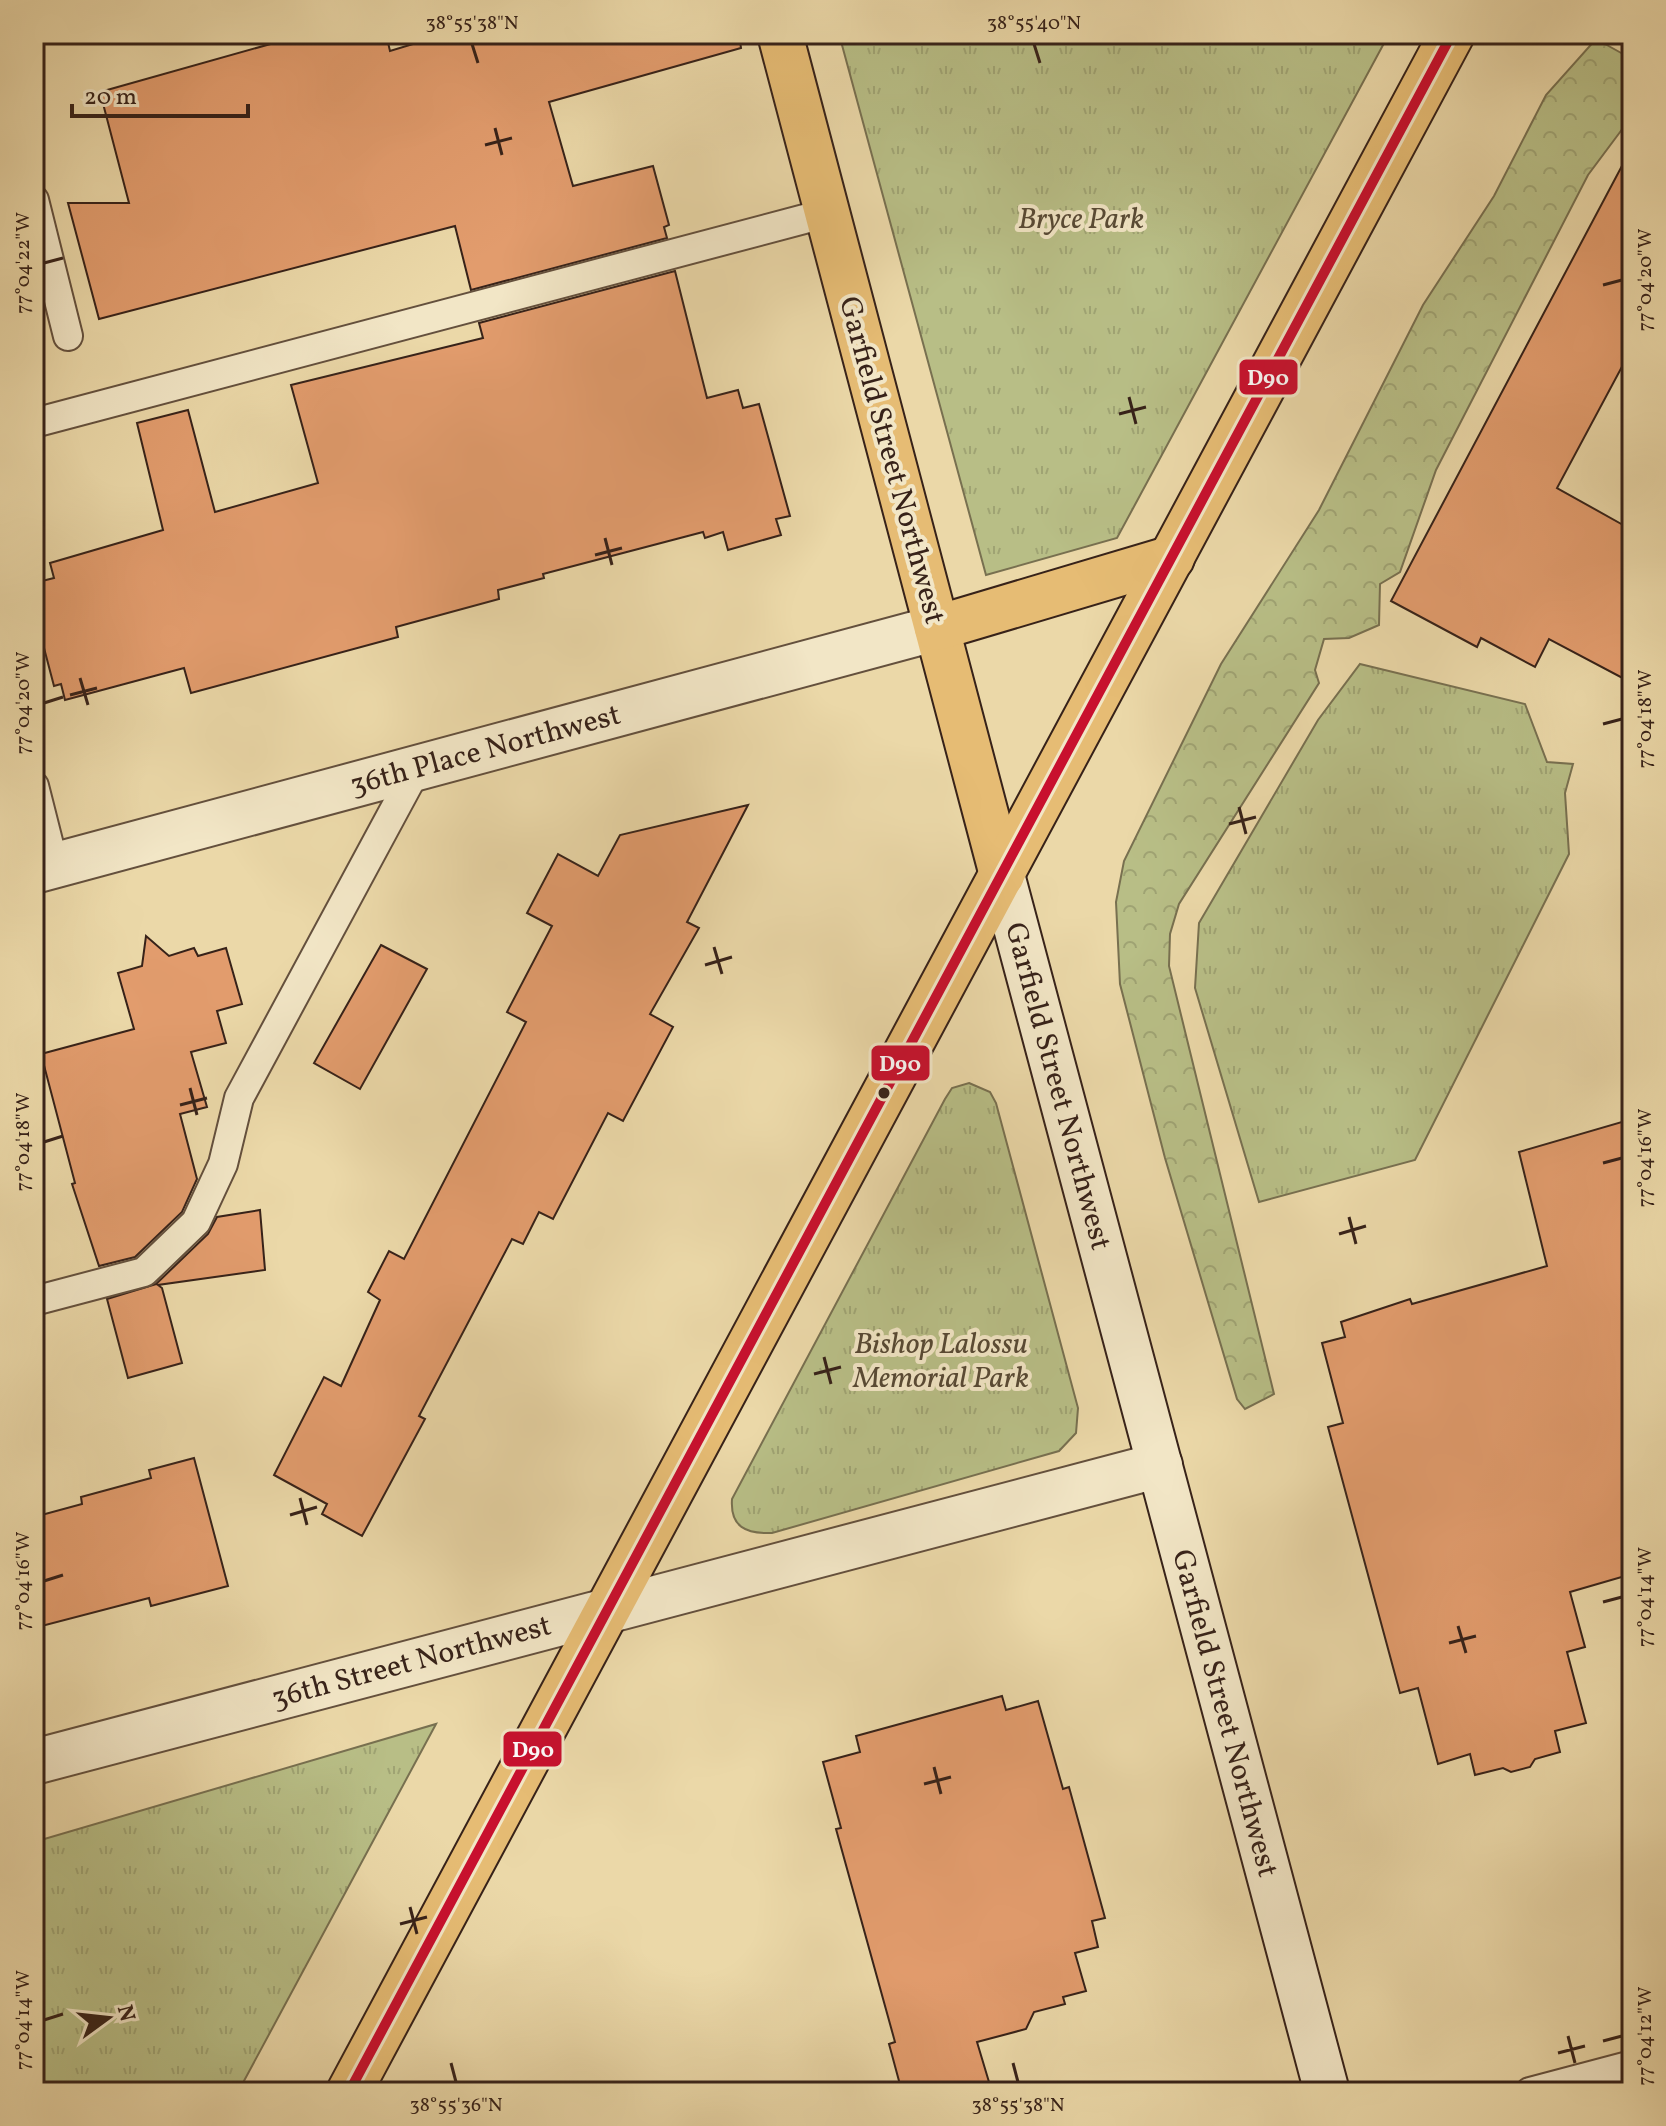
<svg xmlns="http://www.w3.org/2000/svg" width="1666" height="2126" viewBox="0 0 1666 2126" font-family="Vollkorn,serif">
	<defs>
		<pattern id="grass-tufts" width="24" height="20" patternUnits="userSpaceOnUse" patternTransform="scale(2)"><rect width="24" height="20" fill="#b8be86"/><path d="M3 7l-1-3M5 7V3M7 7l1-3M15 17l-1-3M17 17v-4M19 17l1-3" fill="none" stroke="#9fa373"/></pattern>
		<pattern id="forest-crowns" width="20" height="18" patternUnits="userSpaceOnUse" patternTransform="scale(2)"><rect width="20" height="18" fill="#b8be86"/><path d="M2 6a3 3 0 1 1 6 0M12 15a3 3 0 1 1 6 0" fill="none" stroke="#9fa373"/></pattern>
	</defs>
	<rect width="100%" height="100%" fill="#ebd8a8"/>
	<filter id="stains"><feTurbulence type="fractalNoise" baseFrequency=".0025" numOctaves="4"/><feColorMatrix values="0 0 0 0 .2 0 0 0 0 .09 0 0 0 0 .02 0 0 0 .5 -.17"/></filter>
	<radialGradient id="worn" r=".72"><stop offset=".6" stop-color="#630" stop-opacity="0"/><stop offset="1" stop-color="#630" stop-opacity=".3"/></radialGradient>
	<g fill="url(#grass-tufts)" stroke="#787050" stroke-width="2">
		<path d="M 839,34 L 1389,34 L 1117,538 L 986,575 Z"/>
		<path d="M 1360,664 L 1525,704 L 1547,762 L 1573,764 L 1565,793 L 1569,854 L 1415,1160 L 1259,1202 L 1195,988 L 1199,923 L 1318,720 Z"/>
		<path d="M 969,1083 L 990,1092 L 996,1103 L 1078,1408 L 1076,1433 L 1059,1451 L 772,1533 C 746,1534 730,1527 732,1499 L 945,1099 L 952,1088 Z"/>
		<path d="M 436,1724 L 238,2092 L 34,2092 L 34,1842 Z"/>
	</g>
	<path fill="url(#forest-crowns)" stroke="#787050" stroke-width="2" d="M 1596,39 L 1632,59 L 1632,116 L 1588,175 L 1436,470 L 1400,572 L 1380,584 L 1379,625 L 1349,638 L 1324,639 L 1315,670 L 1319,683 L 1179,904 L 1170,934 L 1169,966 L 1274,1394 L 1245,1409 L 1237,1399 L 1165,1158 L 1120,984 L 1116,902 L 1124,861 L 1221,664 L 1319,510 L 1423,305 L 1494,196 L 1546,95 Z"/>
	<g fill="#e29c6d" stroke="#372219" stroke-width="2">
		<path d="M 306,34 L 386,34 L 390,51 L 446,34 L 739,34 L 741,48 L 549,102 L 573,186 L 653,166 L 669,225 L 664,227 L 667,238 L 471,290 L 455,226 L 99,319 L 68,203 L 129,203 L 100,92 Z"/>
		<path d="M 1632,147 L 1632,348 L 1557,488 L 1632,530 L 1632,683 L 1549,639 L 1535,667 L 1481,638 L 1477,647 L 1391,601 Z"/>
		<path d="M 675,271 L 707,398 L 738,390 L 743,408 L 759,404 L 790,516 L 776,519 L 781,535 L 728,550 L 723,532 L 705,538 L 703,532 L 543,574 L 544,578 L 498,590 L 499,599 L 396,627 L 398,637 L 191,693 L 184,668 L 65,700 L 61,684 L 54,686 L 34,610 L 34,583 L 54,578 L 50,563 L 163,530 L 137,423 L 188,410 L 215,512 L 318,483 L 291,385 L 483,338 L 479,323 Z"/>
		<path d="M 748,805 L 687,922 L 699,928 L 650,1014 L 673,1027 L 623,1121 L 608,1113 L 553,1219 L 539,1212 L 523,1244 L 512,1239 L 419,1416 L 425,1419 L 362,1536 L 322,1514 L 327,1504 L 274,1475 L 324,1377 L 341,1386 L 380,1300 L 368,1292 L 389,1251 L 404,1259 L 526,1022 L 507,1012 L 552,926 L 527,913 L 558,854 L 598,876 L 620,835 Z"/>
		<path d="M 146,936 L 169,956 L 194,948 L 198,956 L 226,948 L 242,1004 L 217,1011 L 226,1043 L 191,1052 L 207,1107 L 180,1114 L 197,1179 L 182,1212 L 135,1257 L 99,1266 L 72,1184 L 75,1183 L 41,1054 L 134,1029 L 118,973 L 142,966 Z"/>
		<path d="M 381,945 L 427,969 L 360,1089 L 314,1063 Z"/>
		<path d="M 1632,1119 L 1632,1574 L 1570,1592 L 1585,1647 L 1567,1652 L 1586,1723 L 1555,1731 L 1560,1752 L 1535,1759 L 1530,1767 L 1511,1772 L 1503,1768 L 1475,1775 L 1470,1754 L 1438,1764 L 1418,1688 L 1400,1693 L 1328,1427 L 1343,1423 L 1322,1343 L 1345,1337 L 1341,1322 L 1410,1299 L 1412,1304 L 1547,1266 L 1519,1152 Z"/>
		<path d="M 260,1210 L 265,1270 L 158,1285 L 162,1288 L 182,1363 L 128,1378 L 107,1299 L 156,1284 L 208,1234 L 217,1217 Z"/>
		<path d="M 194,1458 L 228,1586 L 151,1606 L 149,1598 L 34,1628 L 34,1517 L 82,1504 L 81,1497 L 151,1478 L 149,1470 Z"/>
		<path d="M 1002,1696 L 1006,1710 L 1038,1701 L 1063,1789 L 1069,1787 L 1105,1918 L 1092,1921 L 1098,1947 L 1075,1953 L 1086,1991 L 1063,1997 L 1065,2004 L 1034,2012 L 1026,2029 L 977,2042 L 992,2092 L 902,2092 L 889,2044 L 895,2042 L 836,1829 L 841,1828 L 823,1762 L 860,1752 L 856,1736 Z"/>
	</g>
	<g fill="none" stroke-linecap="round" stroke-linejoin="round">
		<defs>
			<g id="service">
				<path d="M 34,200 L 68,336"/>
				<path d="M 34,423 L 827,213"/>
				<path d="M 34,786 L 54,865"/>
				<path d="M 34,1301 L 144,1272 L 196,1222 L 223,1164 L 239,1098 L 418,766"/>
				<path d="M 1530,2092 L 1632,2065"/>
			</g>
			<g id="minor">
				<path d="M 34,871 L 937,628"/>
				<path d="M 34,1762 L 1160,1465"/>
			</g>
			<path id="secondary" d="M 1002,875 L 1327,2092"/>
			<g id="primary">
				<path d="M 780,34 L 1002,875"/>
				<path d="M 937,628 L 1172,558"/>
				<path d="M 349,2092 L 1452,34"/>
			</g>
		</defs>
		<use href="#service" stroke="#64503d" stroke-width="32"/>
		<use href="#minor" stroke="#64503d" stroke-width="48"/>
		<use href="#secondary" stroke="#372219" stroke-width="48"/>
		<use href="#primary" stroke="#372219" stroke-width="48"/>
		<use href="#service" stroke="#f2e6c6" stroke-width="28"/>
		<use href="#minor" stroke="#f2e6c6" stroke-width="44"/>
		<use href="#secondary" stroke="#f2e6c6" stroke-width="44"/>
		<use href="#primary" stroke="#e6bc74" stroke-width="44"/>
		<defs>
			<path id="bus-1" d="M 349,2092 L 1452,34"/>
		</defs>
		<use href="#bus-1" stroke="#f2e6c6" stroke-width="16"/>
		<use href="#bus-1" stroke="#c8102e" stroke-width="10"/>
	</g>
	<path fill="none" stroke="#372219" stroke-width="3" d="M 472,44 L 478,63M 1034,44 L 1040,63M 495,128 L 502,155M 485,145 L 512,138M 44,263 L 63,258M 1603,285 L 1622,280M 1129,397 L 1136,424M 1119,414 L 1146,407M 605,538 L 612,565M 595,555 L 622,548M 80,678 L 88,705M 70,695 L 97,688M 44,703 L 63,697M 1603,724 L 1622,719M 1239,807 L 1246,834M 1229,824 L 1256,817M 714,947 L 722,974M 705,965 L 732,957M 190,1088 L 197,1115M 180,1105 L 207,1098M 44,1142 L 63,1136M 1603,1163 L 1622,1158M 1349,1217 L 1356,1244M 1339,1234 L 1366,1226M 824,1357 L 831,1384M 814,1374 L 841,1367M 300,1498 L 307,1525M 290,1515 L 317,1507M 44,1581 L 63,1575M 1603,1602 L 1622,1597M 1458,1626 L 1466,1653M 1449,1643 L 1476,1636M 934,1767 L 941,1794M 924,1784 L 951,1777M 410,1907 L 417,1934M 400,1924 L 427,1917M 44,2020 L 63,2014M 1568,2036 L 1575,2063M 1603,2041 L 1622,2036M 1558,2053 L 1585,2046M 451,2063 L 456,2082M 1013,2063 L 1018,2082"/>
	<circle fill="#372219" stroke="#f2e6c6" stroke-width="3" cx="884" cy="1093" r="7"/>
	<g text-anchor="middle" stroke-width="8" stroke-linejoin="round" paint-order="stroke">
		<g font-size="30" font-style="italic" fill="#574934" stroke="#f2e6c6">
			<text x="1081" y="228">Bryce Park</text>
			<text x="941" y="1353">Bishop Lalossu<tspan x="941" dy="34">Memorial Park</tspan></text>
		</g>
		<g font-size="30" fill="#372219" stroke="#f2e6c6">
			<text transform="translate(893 460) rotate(75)" y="10">Garfield Street Northwest</text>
			<text transform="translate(485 749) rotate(-15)" y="10">36th Place Northwest</text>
			<text transform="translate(1059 1086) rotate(75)" y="10">Garfield Street Northwest</text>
			<text transform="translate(411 1661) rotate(-15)" y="10">36th Street Northwest</text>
			<text transform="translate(1226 1713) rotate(75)" y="10">Garfield Street Northwest</text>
		</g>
	</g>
	<g stroke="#f2e6c6" stroke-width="3">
		<rect x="1238" y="358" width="61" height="38" rx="8" fill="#c8102e"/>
		<rect x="870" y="1044" width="61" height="38" rx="8" fill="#c8102e"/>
		<rect x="502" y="1730" width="61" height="38" rx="8" fill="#c8102e"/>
	</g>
	<g font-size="22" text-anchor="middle" font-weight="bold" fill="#fff">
		<text x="1268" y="385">D90</text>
		<text x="900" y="1071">D90</text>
		<text x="533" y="1757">D90</text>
	</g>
	<rect width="1666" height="2126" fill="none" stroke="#ebd8a8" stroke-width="88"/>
	<g transform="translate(108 2018) rotate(75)" stroke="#f2e6c6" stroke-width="6" paint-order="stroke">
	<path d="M0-6L14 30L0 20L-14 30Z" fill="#372219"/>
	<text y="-12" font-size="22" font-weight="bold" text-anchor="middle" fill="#372219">N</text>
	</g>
	<path d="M72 104v12h176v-12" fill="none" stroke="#372219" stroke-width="4"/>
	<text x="84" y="104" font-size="24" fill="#372219" stroke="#f2e6c6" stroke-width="6" paint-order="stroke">20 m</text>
	<rect x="44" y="44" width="1578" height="2038" fill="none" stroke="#372219" stroke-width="3"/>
	<g font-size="20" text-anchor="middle" fill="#372219">
		<text x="472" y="29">38°55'38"N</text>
		<text x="1034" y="29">38°55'40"N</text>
		<text transform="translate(22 263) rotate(-90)" y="7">77°04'22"W</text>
		<text transform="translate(1644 280) rotate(-90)" y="7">77°04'20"W</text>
		<text transform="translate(22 703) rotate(-90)" y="7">77°04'20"W</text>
		<text transform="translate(1644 719) rotate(-90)" y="7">77°04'18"W</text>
		<text transform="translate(22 1142) rotate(-90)" y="7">77°04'18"W</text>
		<text transform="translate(1644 1158) rotate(-90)" y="7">77°04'16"W</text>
		<text transform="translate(22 1581) rotate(-90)" y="7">77°04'16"W</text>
		<text transform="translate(1644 1597) rotate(-90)" y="7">77°04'14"W</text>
		<text transform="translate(22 2020) rotate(-90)" y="7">77°04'14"W</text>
		<text transform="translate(1644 2036) rotate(-90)" y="7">77°04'12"W</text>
		<text x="456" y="2111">38°55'36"N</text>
		<text x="1018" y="2111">38°55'38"N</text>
	</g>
	<rect width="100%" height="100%" filter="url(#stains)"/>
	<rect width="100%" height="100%" fill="url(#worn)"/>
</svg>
